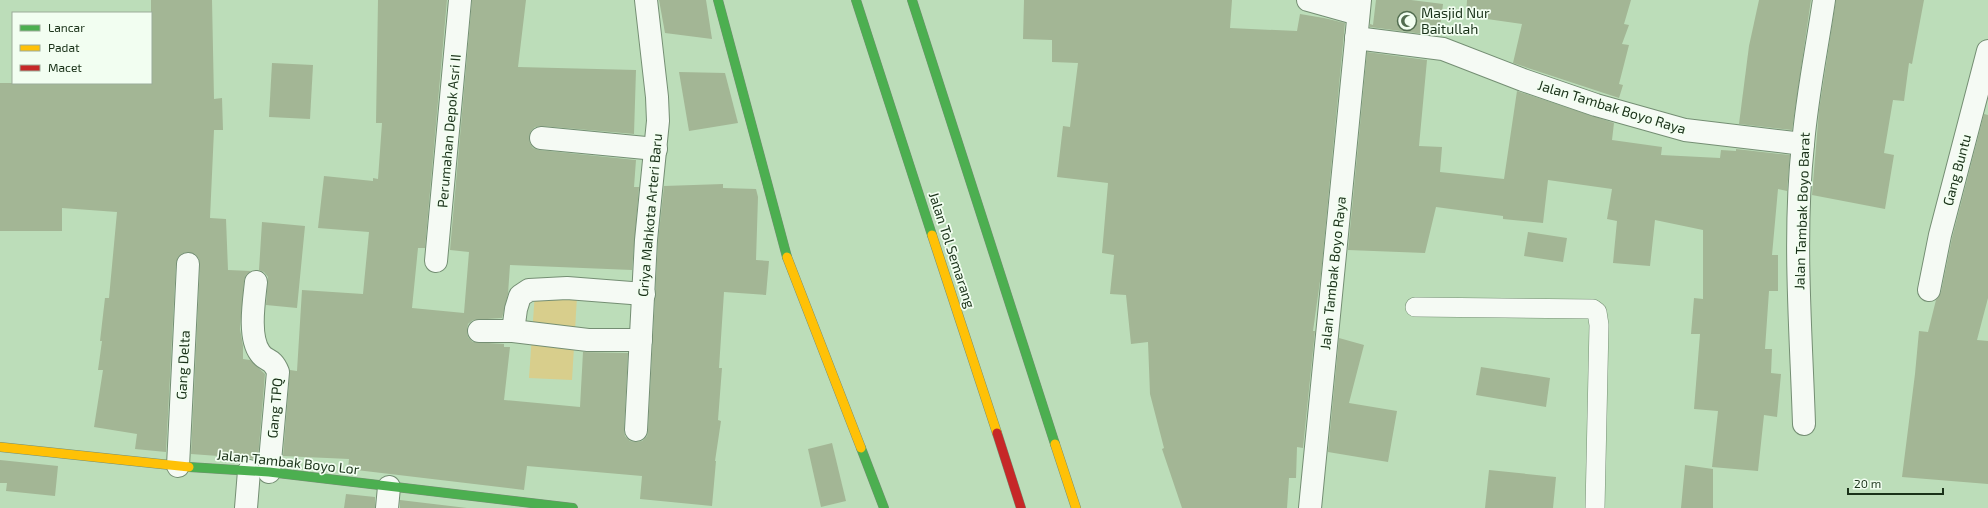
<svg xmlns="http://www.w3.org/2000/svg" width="1988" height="508" viewBox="0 0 1988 508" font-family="'Exo 2',sans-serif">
	<rect width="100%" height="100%" fill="#bcddb9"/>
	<path fill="#d8ce8c" d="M 536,278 L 578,280 L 572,380 L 529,378 Z"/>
	<g fill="#a3b695">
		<path d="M 151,0 L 212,0 L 214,99 L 222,98 L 223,130 L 214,130 L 210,218 L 226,219 L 228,270 L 251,271 L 246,275 L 244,281 L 240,329 L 243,346 L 243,359 L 250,360 L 265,374 L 258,459 L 191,454 L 200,265 L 199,259 L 195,254 L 189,252 L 183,253 L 178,257 L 176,263 L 166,452 L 135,449 L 137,434 L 94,427 L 103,370 L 98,370 L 102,341 L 100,341 L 105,298 L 109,298 L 117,212 L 62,208 L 62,231 L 0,231 L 0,83 L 151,83 Z"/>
		<path d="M 378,0 L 447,0 L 425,248 L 418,248 L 412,308 L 464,313 L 469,252 L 450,250 L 472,0 L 526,0 L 518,67 L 636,70 L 634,134 L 542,126 L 535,127 L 531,131 L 529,136 L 530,143 L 533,148 L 539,150 L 636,160 L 634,187 L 639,187 L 632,270 L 510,265 L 508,294 L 502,318 L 473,320 L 468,324 L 467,331 L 468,337 L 473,342 L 504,344 L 504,347 L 510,347 L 504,400 L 580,407 L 583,352 L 628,353 L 624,430 L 625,436 L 630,441 L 636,442 L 642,441 L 647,436 L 648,431 L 658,241 L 664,186 L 723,184 L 723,188 L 756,189 L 758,197 L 756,260 L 769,261 L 766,295 L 724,292 L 719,368 L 722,368 L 718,420 L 721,421 L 715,461 L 716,461 L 712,506 L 640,499 L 642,476 L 527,466 L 524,490 L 348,469 L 349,459 L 283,456 L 290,370 L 297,371 L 302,290 L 363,294 L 369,232 L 318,228 L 324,176 L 373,181 L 373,178 L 378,179 L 382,123 L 376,123 Z"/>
		<path d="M 659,0 L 706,0 L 712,39 L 665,33 Z"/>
		<path d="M 1024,0 L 1232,0 L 1230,28 L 1297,31 L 1300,14 L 1324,18 L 1345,23 L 1321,274 L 1313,331 L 1315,331 L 1303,448 L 1297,447 L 1296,478 L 1289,478 L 1287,508 L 1182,508 L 1162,449 L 1164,448 L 1150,394 L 1148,342 L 1131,344 L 1126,295 L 1110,294 L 1114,255 L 1102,253 L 1108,183 L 1057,177 L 1063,126 L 1070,127 L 1078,63 L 1052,62 L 1052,40 L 1023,39 Z"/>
		<path d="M 1376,0 L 1411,0 L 1443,4 L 1439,36 L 1370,27 L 1370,24 L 1373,25 Z"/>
		<path d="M 1467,0 L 1631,0 L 1624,24 L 1629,25 L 1622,44 L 1629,45 L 1619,84 L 1623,85 L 1619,98 L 1513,63 L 1522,24 L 1466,16 Z"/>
		<path d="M 1759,0 L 1811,0 L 1792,130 L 1739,124 L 1749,46 Z"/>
		<path d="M 1836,0 L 1924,0 L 1912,64 L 1909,63 L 1904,101 L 1893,100 L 1884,153 L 1894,155 L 1885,209 L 1812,195 L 1819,110 Z"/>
		<path d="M 1367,52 L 1427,60 L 1419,146 L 1442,147 L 1440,172 L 1504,179 L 1517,91 L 1614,123 L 1612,140 L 1662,147 L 1661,155 L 1720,158 L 1721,150 L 1736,151 L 1736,149 L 1790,155 L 1787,191 L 1778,189 L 1772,255 L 1778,255 L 1778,291 L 1769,291 L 1765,349 L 1772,349 L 1771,373 L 1781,374 L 1777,417 L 1764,415 L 1758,471 L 1712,467 L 1718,411 L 1694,409 L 1700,334 L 1691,334 L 1694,298 L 1703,299 L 1703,230 L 1655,220 L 1650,266 L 1613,263 L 1617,221 L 1607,219 L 1612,189 L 1548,180 L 1543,223 L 1503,219 L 1503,216 L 1436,207 L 1425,253 L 1348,250 Z"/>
		<path d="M 272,63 L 313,65 L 310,119 L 269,117 Z"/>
		<path d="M 679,72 L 725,73 L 738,123 L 689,131 Z"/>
		<path d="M 1984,114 L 1988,115 L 1988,298 L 1977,340 L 1988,341 L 1988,484 L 1902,477 L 1915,374 L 1919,331 L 1928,332 L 1936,300 L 1941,292 L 1952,238 Z"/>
		<path d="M 262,222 L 305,226 L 297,308 L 266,305 L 268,277 L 264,272 L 259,270 Z"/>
		<path d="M 1528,232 L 1567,238 L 1563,262 L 1524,256 Z"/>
		<path d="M 1339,338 L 1364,345 L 1349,403 L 1397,411 L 1388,462 L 1328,452 Z"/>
		<path d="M 1481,367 L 1550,378 L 1546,407 L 1476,395 Z"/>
		<path d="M 832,443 L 846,501 L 821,507 L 808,449 Z"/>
		<path d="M 0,460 L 58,466 L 55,496 L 6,491 L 7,483 L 0,483 Z"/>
		<path d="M 1685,465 L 1713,469 L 1713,508 L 1681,508 Z"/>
		<path d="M 1489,470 L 1556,477 L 1553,508 L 1485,508 Z"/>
		<path d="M 346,494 L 375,497 L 375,508 L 344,508 Z"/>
		<path d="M 400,500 L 467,508 L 400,508 Z"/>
	</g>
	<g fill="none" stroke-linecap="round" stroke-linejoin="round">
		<defs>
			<path id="lane" d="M 1415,307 L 1593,309 L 1597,312 L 1599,325 L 1595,508"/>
			<g id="street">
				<path d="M 1308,0 L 1358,14"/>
				<path d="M 1356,38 L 1443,49 L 1523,80 L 1596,105 L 1685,130 L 1803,144"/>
				<path d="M 541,138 L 656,149"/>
				<path d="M 436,261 L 460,0"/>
				<path d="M 256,282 C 254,301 248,337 260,353 C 266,362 272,357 278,372 L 269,472"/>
				<path d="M 1929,290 L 1940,235 L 1988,51"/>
				<path d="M 479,331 L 513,331 L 588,340 L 641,340"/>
				<path d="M 513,331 L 516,309 L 520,296 L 529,290 L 567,288 L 644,294"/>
				<path d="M 1804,424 C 1801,331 1793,237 1803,144 C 1807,96 1817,48 1824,0"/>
				<path d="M 636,430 L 646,240 L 658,121 L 657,97 L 646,0"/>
				<path d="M 178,466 L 188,264"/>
				<path d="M 246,508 L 249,471"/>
				<path d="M 387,508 L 389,487"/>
				<path d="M 1310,508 L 1360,0"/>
			</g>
			<g id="fast">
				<path d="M 718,0 L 787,257"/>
				<path d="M 856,0 L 932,235"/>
				<path d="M 912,0 L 1055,444"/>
				<path d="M 861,448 L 884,508"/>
				<path d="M 189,467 L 269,472 L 573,508"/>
			</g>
			<g id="slow">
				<path d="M 932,235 L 997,433"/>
				<path d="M 787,257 L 861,448"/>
				<path d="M 1055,444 L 1076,508"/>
				<path d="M 0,447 L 189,467"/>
			</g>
			<path id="jam" d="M 997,433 L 1021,508"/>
		</defs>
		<use href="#lane" stroke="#748e73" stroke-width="20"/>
		<use href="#street" stroke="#748e73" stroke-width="24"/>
		<use href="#fast" stroke="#748e73" stroke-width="10"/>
		<use href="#slow" stroke="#748e73" stroke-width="10"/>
		<use href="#jam" stroke="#748e73" stroke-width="10"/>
		<use href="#lane" stroke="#f5faf4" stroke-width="19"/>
		<use href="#street" stroke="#f5faf4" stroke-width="22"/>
		<use href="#fast" stroke="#4caf50" stroke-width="9"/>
		<use href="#slow" stroke="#ffc107" stroke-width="9"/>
		<use href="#jam" stroke="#c62828" stroke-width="9"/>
	</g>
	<defs>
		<symbol id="mosque-ring" viewBox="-11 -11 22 22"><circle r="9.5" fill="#f2fef1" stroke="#526d50" stroke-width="1.5"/><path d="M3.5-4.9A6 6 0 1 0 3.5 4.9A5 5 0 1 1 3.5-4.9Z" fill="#526d50"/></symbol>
	</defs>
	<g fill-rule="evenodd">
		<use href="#mosque-ring" x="1396" y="10" width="22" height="22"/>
	</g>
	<g text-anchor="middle" stroke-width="3.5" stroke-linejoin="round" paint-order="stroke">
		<g font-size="14" fill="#193118" stroke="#f2fef1" text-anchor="start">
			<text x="1421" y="18">Masjid Nur<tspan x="1421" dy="16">Baitullah</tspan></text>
		</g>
		<g font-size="14" fill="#193118" stroke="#f2fef1">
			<text transform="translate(1612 107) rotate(17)" y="5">Jalan Tambak Boyo Raya</text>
			<text transform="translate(449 131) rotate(-85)" y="5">Perumahan Depok Asri II</text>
			<text transform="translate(1957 170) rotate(-75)" y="5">Gang Buntu</text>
			<text transform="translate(1802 211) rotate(-88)" y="5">Jalan Tambak Boyo Barat</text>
			<text transform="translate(650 215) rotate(-85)" y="5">Griya Mahkota Arteri Baru</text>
			<text transform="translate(952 250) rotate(72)" y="5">Jalan Tol Semarang</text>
			<text transform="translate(1333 273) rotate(-84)" y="5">Jalan Tambak Boyo Raya</text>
			<text transform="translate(183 365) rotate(-87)" y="5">Gang Delta</text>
			<text transform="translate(275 408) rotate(-85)" y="5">Gang TPQ</text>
			<text transform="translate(288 462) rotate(6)" y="5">Jalan Tambak Boyo Lor</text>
		</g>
	</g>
	<rect x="12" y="12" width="140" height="72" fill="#f2fef1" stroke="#9bac9a"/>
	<rect x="20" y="25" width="20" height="6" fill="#4caf50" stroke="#9bac9a"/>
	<text x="48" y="32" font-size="12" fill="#193118">Lancar</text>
	<rect x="20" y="45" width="20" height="6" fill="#ffc107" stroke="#9bac9a"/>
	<text x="48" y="52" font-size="12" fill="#193118">Padat</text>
	<rect x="20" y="65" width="20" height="6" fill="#c62828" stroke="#9bac9a"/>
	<text x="48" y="72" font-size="12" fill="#193118">Macet</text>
	<path d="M1848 488v6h95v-6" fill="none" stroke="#193118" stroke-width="2"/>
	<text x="1854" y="488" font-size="12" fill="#193118" stroke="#f2fef1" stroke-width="3" paint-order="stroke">20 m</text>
</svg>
